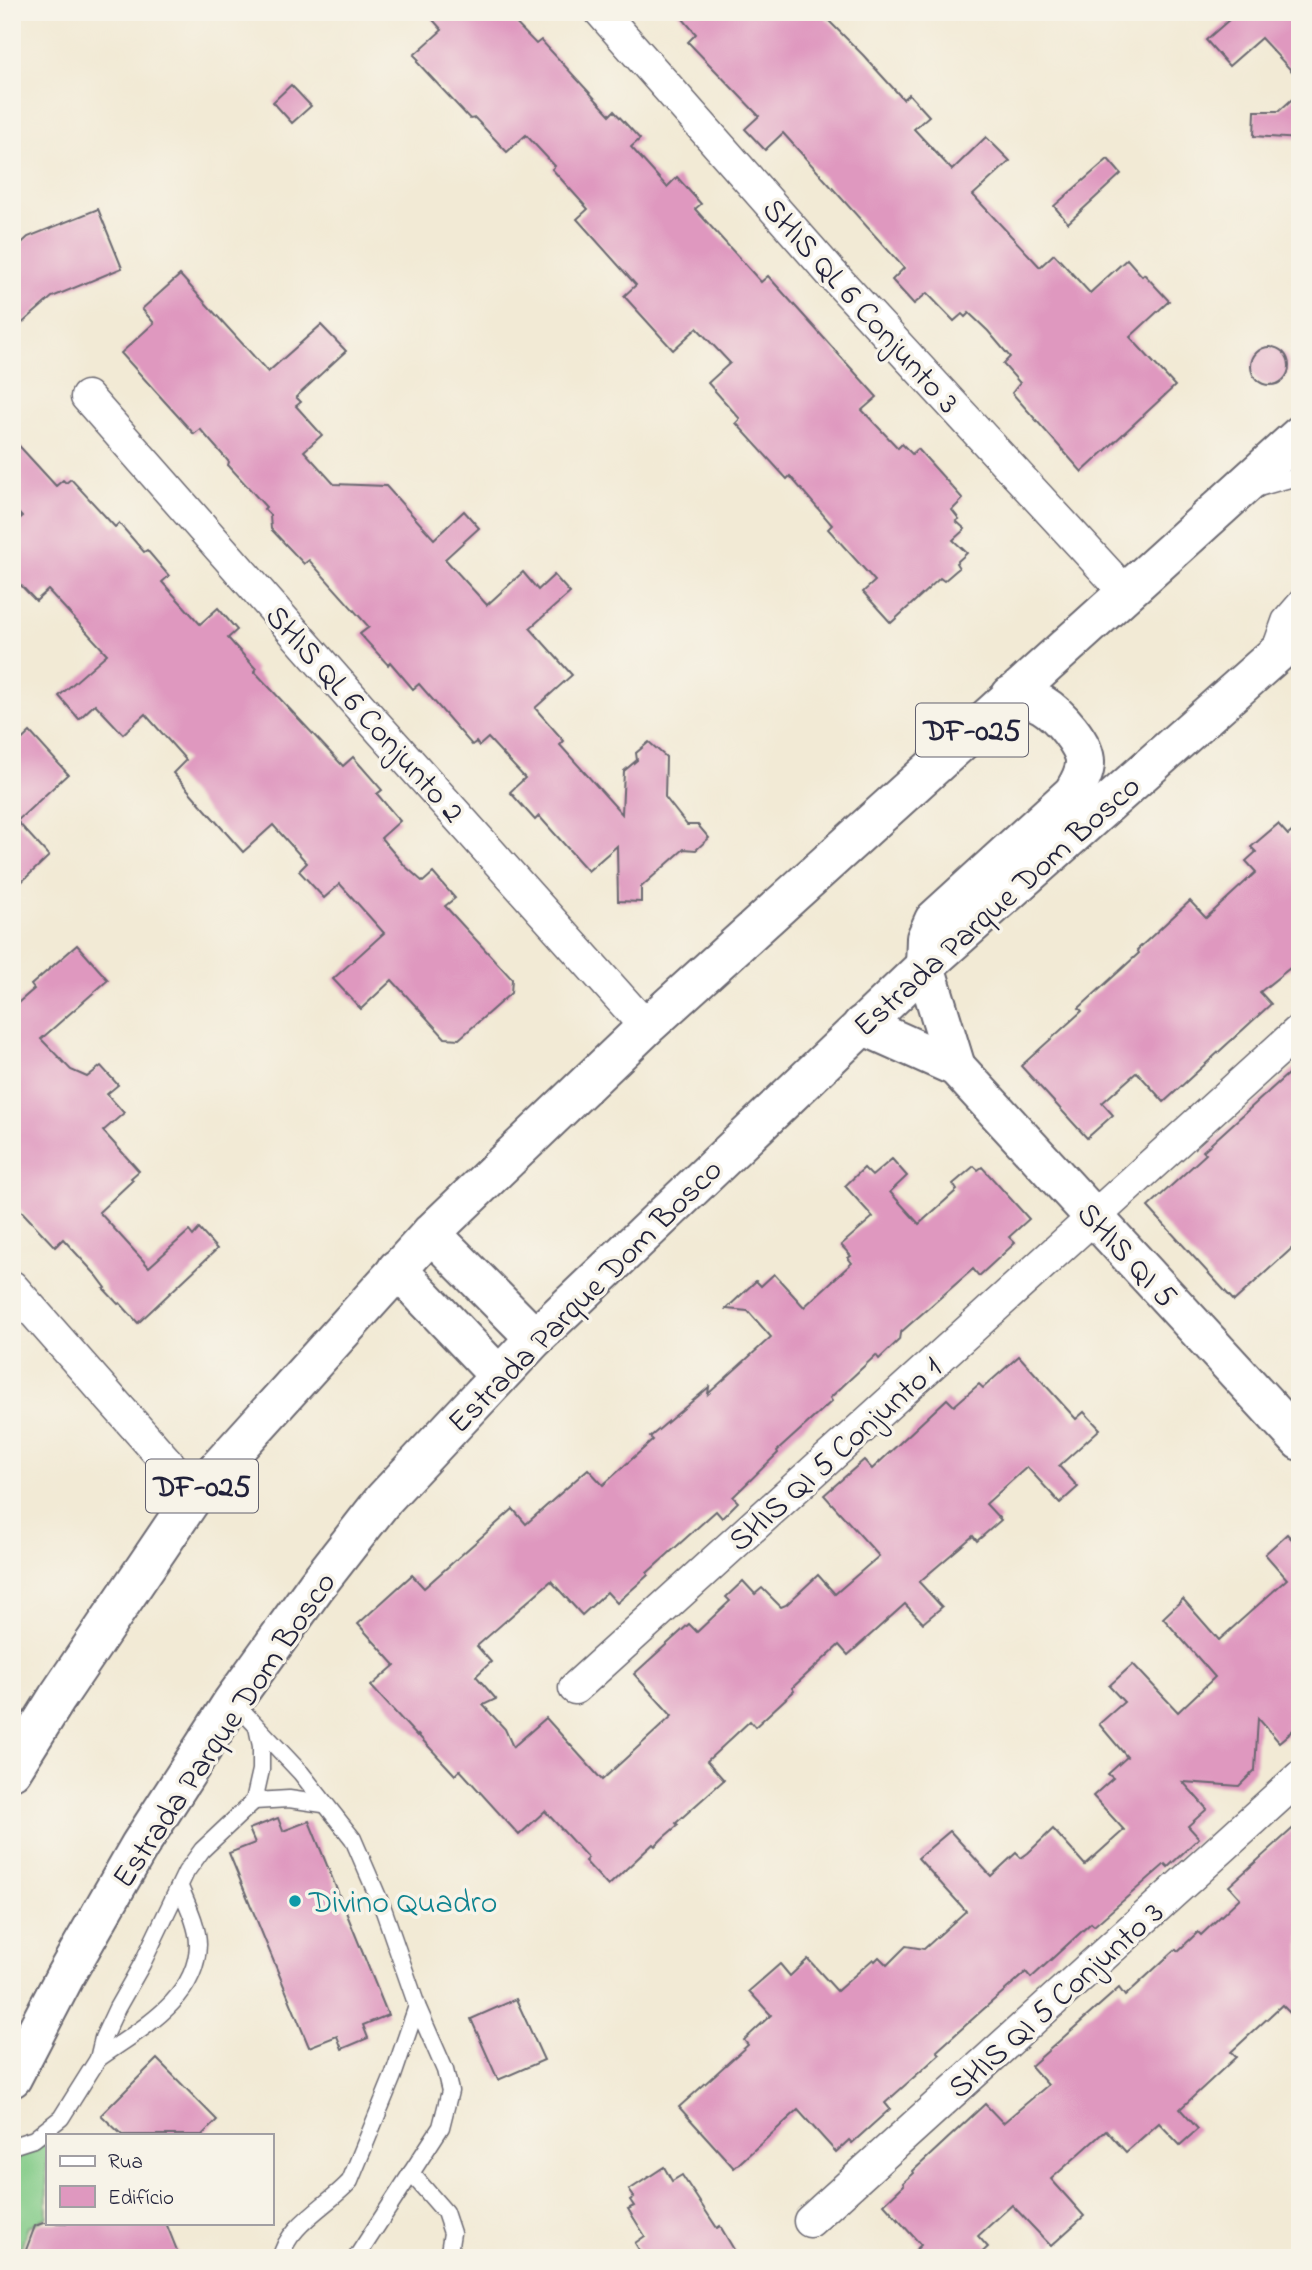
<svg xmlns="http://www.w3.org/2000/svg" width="1312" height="2270" viewBox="0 0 1312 2270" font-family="'Indie Flower',sans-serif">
	<rect width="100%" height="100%" fill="#f7f3e8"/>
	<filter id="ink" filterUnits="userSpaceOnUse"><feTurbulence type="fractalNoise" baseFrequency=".0143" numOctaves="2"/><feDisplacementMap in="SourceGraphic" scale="14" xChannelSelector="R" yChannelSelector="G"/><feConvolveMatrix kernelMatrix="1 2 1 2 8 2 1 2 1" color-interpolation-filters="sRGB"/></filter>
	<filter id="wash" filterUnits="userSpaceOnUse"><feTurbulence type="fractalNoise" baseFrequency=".00686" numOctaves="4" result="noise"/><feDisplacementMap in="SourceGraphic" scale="28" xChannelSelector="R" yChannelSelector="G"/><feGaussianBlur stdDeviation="1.57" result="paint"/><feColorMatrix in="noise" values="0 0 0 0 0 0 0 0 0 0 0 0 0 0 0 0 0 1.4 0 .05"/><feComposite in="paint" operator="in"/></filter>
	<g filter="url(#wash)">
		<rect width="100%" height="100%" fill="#f2ead5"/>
		<path fill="#82cb87" stroke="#527661" stroke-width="2" d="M 42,2143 L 47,2147 L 47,2217 L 28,2227 L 18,2258 L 12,2258 L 12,2176 L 20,2155 Z"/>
		<g id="blocks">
			<g fill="#df98bf">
				<path d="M 426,12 L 505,12 L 536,44 L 541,40 L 610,115 L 614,111 L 640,139 L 631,147 L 667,187 L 677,177 L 701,204 L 695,209 L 761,282 L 768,276 L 877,397 L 862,410 L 898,448 L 902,444 L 912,454 L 918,449 L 963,499 L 952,510 L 959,519 L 956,521 L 965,529 L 953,540 L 967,553 L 956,563 L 959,568 L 944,581 L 940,578 L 891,623 L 863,592 L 875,581 L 828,529 L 832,525 L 790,476 L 787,479 L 736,423 L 740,419 L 708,383 L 730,363 L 697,328 L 673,350 L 624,296 L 636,285 L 577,219 L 588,209 L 552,169 L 555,166 L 526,135 L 507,152 L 475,118 L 470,119 L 417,62 L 419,60 L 414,55 L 442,30 Z"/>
				<path d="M 677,12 L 820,12 L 863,55 L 903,99 L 909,94 L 929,116 L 914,129 L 952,170 L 986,137 L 1010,161 L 973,195 L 1040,267 L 1054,254 L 1090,293 L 1127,259 L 1142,276 L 1144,274 L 1169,301 L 1130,337 L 1175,386 L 1082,472 L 1012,393 L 1020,383 L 1003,364 L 1010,357 L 988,331 L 969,313 L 965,317 L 962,314 L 954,321 L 927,293 L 914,304 L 892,280 L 904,268 L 783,133 L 765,150 L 745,129 L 759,116 L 688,42 L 696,34 Z"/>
				<path d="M 1238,12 L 1300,12 L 1300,80 L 1261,38 L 1229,66 L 1206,40 Z"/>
				<path d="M 291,85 L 311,106 L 292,123 L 273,102 Z"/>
				<path d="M 1300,92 L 1300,139 L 1254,136 L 1255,111 L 1279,111 Z"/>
				<path d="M 1108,159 L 1121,174 L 1068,223 L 1054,206 Z"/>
				<path d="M 98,209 L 122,268 L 52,297 L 12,332 L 12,252 L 28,237 Z"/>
				<path d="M 180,275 L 268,372 L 321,325 L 346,351 L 296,397 L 301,402 L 296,406 L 322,435 L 304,451 L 334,484 L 386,486 L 434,539 L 464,511 L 479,528 L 445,559 L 487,605 L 523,572 L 538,590 L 554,575 L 570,593 L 530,628 L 572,675 L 535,708 L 564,741 L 560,745 L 622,814 L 624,771 L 637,760 L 636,753 L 649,742 L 666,757 L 665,797 L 687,825 L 698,825 L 709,838 L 696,850 L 684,849 L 641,887 L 641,902 L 618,901 L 617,846 L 588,871 L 539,816 L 535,820 L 510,792 L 525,778 L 488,738 L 479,746 L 476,742 L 472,745 L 419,684 L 413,689 L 390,662 L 388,665 L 360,634 L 369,627 L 309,560 L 304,564 L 271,529 L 270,515 L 264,509 L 266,507 L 228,465 L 229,462 L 200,429 L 194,434 L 121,353 L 154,323 L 142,309 Z"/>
				<circle cx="1270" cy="366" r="19"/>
				<path d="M 12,438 L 56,486 L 63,480 L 66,483 L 71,479 L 115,527 L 119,523 L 144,552 L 147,550 L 169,576 L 162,582 L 200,624 L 218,608 L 237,630 L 228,638 L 256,669 L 254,671 L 343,766 L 353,757 L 382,790 L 377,794 L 400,821 L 381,838 L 405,866 L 423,882 L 433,873 L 455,898 L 445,906 L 512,979 L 511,993 L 459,1039 L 445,1038 L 392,980 L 361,1009 L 333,979 L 384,933 L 340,884 L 324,898 L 299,871 L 307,863 L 273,825 L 243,852 L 173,773 L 186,760 L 145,714 L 123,734 L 95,704 L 79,719 L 59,696 L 107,654 L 48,590 L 36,601 L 12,576 L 12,525 L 22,517 L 12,506 Z"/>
				<path d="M 30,732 L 68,774 L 17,821 L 49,856 L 12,891 L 12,749 Z"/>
				<path d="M 1278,824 L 1288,835 L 1300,825 L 1300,960 L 1260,992 L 1271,1004 L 1164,1102 L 1137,1072 L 1102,1103 L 1113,1115 L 1087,1138 L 1021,1066 L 1082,1011 L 1079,1008 L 1139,953 L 1137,950 L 1190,901 L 1206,918 L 1256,872 L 1246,861 L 1256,852 L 1251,847 Z"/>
				<path d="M 77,945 L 108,980 L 41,1039 L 71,1070 L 87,1077 L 101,1066 L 118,1085 L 107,1094 L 124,1113 L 103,1131 L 139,1171 L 131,1178 L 133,1180 L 99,1212 L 149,1267 L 189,1231 L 193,1236 L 199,1229 L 217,1249 L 138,1323 L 120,1303 L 118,1304 L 104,1289 L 106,1288 L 97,1276 L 63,1239 L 55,1247 L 12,1201 L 12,1008 L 34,989 L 31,985 Z"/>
				<path d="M 1300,1063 L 1300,1241 L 1234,1301 L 1148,1207 L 1206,1154 L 1203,1151 Z"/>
				<path d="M 892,1159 L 907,1176 L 890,1192 L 919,1224 L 957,1190 L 953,1184 L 974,1166 L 978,1170 L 982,1167 L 1029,1219 L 1009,1237 L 1015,1243 L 979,1276 L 973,1269 L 900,1333 L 899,1340 L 879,1359 L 876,1355 L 830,1398 L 832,1401 L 777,1451 L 778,1453 L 733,1497 L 738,1502 L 722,1518 L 716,1511 L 647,1573 L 648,1575 L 617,1603 L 607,1592 L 582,1615 L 551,1581 L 477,1646 L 491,1662 L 476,1676 L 496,1699 L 483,1705 L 505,1729 L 513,1747 L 546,1718 L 602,1780 L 672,1716 L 634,1674 L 689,1624 L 697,1632 L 730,1601 L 726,1597 L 743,1581 L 755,1594 L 762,1588 L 781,1607 L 786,1605 L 818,1575 L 835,1594 L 879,1556 L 824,1495 L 864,1460 L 872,1469 L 947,1399 L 954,1406 L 979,1384 L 983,1388 L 1019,1356 L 1076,1419 L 1084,1412 L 1100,1429 L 1059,1466 L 1078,1487 L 1060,1503 L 1027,1467 L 986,1504 L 1001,1520 L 977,1541 L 973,1536 L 919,1582 L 942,1607 L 923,1623 L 905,1604 L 848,1655 L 839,1645 L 792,1688 L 794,1691 L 755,1727 L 750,1721 L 707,1761 L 724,1780 L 676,1823 L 678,1825 L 664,1837 L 655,1846 L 653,1844 L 608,1886 L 585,1861 L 588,1858 L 545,1811 L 519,1835 L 460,1770 L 455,1775 L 418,1735 L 417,1736 L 371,1686 L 395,1665 L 358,1624 L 412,1575 L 424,1588 L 513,1509 L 526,1524 L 588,1469 L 603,1485 L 653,1440 L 650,1437 L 709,1387 L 708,1394 L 771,1337 L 748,1311 L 726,1309 L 756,1281 L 761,1286 L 774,1274 L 804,1307 L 852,1263 L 848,1258 L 851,1256 L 841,1245 L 873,1217 L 845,1186 L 864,1168 L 872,1176 Z"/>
				<path d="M 1287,1534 L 1300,1548 L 1300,1724 L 1279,1742 L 1258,1718 L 1255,1770 L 1239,1786 L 1183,1782 L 1207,1809 L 1188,1826 L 1199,1838 L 1168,1867 L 1165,1864 L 1094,1926 L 1091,1923 L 1031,1978 L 1026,1972 L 987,2006 L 937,2051 L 940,2054 L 885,2103 L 890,2109 L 852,2143 L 849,2140 L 836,2152 L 798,2110 L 734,2168 L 679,2107 L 748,2045 L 744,2040 L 771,2015 L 749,1991 L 780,1964 L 790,1976 L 808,1959 L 837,1991 L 873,1959 L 875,1961 L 879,1957 L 887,1965 L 906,1946 L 924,1949 L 966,1911 L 918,1858 L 950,1831 L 991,1876 L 1016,1853 L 1021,1858 L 1028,1853 L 1053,1829 L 1085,1865 L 1124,1830 L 1093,1796 L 1113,1778 L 1108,1774 L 1127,1757 L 1099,1724 L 1124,1702 L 1109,1686 L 1133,1664 L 1178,1712 L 1215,1677 L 1163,1618 L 1183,1599 L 1219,1640 L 1287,1579 L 1265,1554 Z"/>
				<path d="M 278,1818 L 283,1831 L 309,1821 L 388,2015 L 363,2025 L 368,2038 L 342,2049 L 337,2036 L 309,2047 L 229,1853 L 255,1843 L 249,1829 Z"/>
				<path d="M 1300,1822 L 1300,2023 L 1282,2005 L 1231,2052 L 1236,2057 L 1180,2109 L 1198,2129 L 1180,2145 L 1159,2123 L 1126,2152 L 1106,2130 L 1051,2179 L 1084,2216 L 1051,2246 L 1012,2205 L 978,2236 L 988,2247 L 976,2258 L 907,2258 L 921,2245 L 884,2204 L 904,2185 L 903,2183 L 914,2173 L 913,2171 L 985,2104 L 1003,2123 L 1048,2085 L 1031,2066 L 1119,1988 L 1125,1996 L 1176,1949 L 1178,1951 L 1198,1932 L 1201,1935 L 1240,1898 L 1229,1886 Z"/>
				<path d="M 516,1999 L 544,2060 L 498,2080 L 471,2019 Z"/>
				<path d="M 157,2059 L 217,2120 L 202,2135 L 122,2135 L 101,2115 Z"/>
				<path d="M 664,2167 L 672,2181 L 682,2175 L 717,2228 L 720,2226 L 739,2258 L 644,2258 L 635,2243 L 645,2236 L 628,2209 L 634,2206 L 630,2200 L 634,2197 L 629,2190 Z"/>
				<path d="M 43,2223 L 166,2223 L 180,2258 L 23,2258 L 35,2226 Z"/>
			</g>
		</g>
	</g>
	<g filter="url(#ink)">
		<use href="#blocks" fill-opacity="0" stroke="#6b6871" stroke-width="2"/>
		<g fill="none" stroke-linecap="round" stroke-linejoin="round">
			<defs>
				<g id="lane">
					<path d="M 1255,489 L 1300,476"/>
					<path d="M 1271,646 L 1281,618 L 1300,596"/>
					<path d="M 233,1701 L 301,1773 L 353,1839 L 384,1911 L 417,2006 L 445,2070 L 450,2091 L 441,2127 L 356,2258"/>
					<path d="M 254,1801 L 289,1799 L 323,1804"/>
					<path d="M 98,2059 C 138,2030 197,2001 198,1944 C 198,1926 187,1904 180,1887"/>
					<path d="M 12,2146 L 34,2139 L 61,2118 L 98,2059 L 103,2038 L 117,2008 L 142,1964 L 186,1872 L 202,1850 L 254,1801 L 261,1770 L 261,1746 L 257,1727"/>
					<path d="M 411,2173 L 445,2212 L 452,2233 L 448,2258"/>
					<path d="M 281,2258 C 286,2226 330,2204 350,2181 L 393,2076 L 417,2006"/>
				</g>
				<g id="street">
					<path d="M 601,12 L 831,273 L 1127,594"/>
					<path d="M 87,397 L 360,707 L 646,1027"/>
					<path d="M 12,1287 L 195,1494"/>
					<path d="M 575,1688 L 1300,1030"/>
					<path d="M 810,2221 L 1300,1777"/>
				</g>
				<g id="secondary">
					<path d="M 925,966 L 956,1067"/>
					<path d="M 862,1025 L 956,1067 L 1300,1441"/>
				</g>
				<g id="primary">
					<path d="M 925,966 L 926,938 L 934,920 L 1073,793 C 1079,783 1085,774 1085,762 C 1085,744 1058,714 1043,705 C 1033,699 1022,697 1011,695"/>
					<path d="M 431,1233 L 535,1338"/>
					<path d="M 397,1269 L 498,1375"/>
					<path d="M 12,1770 L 57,1698 L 195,1494 L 431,1233 L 646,1027 L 1300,435"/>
					<path d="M 12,2078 L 65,1976 L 140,1845 L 233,1701 L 316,1586 L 384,1499 L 535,1338 L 925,966 L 1300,633"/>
				</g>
			</defs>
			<use href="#lane" stroke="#6b6871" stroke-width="19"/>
			<use href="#street" stroke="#6b6871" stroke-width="35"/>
			<use href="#secondary" stroke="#6b6871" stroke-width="42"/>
			<use href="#primary" stroke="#6b6871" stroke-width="42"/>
			<use href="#lane" stroke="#fff" stroke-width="16"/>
			<use href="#street" stroke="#fff" stroke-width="32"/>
			<use href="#secondary" stroke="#fff" stroke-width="38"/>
			<use href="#primary" stroke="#fff" stroke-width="38"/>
		</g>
	</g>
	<circle fill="#0f9aa8" stroke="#f7f3e8" stroke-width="2.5" cx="295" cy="1901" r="7"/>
	<g text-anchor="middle" stroke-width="7" stroke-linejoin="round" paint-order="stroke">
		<g fill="#f7f3e8" stroke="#62616f" stroke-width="2">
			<rect x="916" y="703.5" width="112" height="53" rx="5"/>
			<rect x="146" y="1459.5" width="112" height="53" rx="5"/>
		</g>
		<g font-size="30" font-weight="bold" fill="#22223b">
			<text x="972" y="740">DF-025</text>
			<text x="202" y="1496">DF-025</text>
		</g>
		<g font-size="32" fill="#22223b" stroke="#f7f3e8">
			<text transform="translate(862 305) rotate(48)" y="11">SHIS QL 6 Conjunto 3</text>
			<text transform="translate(366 713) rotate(48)" y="11">SHIS QL 6 Conjunto 2</text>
			<text transform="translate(996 905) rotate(-42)" y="11">Estrada Parque Dom Bosco</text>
			<text transform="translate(1128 1254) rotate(47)" y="11">SHIS QI 5</text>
			<text transform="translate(584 1295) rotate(-45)" y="11">Estrada Parque Dom Bosco</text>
			<text transform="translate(834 1453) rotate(-42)" y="11">SHIS QI 5 Conjunto 1</text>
			<text transform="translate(223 1729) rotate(-56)" y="11">Estrada Parque Dom Bosco</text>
			<text transform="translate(1055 1999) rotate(-42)" y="11">SHIS QI 5 Conjunto 3</text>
		</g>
		<g font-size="32" fill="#0d838f" stroke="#f7f3e8" text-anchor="start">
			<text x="309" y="1912">Divino Quadro</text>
		</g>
	</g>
	<rect width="1312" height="2270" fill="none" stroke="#f7f3e8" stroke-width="42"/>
	<rect x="46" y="2134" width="228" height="91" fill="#f7f3e8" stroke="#a29fa3" stroke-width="2"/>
	<rect x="60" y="2156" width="35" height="10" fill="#ffffff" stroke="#a29fa3" stroke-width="2"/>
	<text x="108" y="2168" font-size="21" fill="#22223b">Rua</text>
	<rect x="60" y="2186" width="35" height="21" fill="#df98bf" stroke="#a29fa3" stroke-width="2"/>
	<text x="108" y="2204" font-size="21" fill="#22223b">Edifício</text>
</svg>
